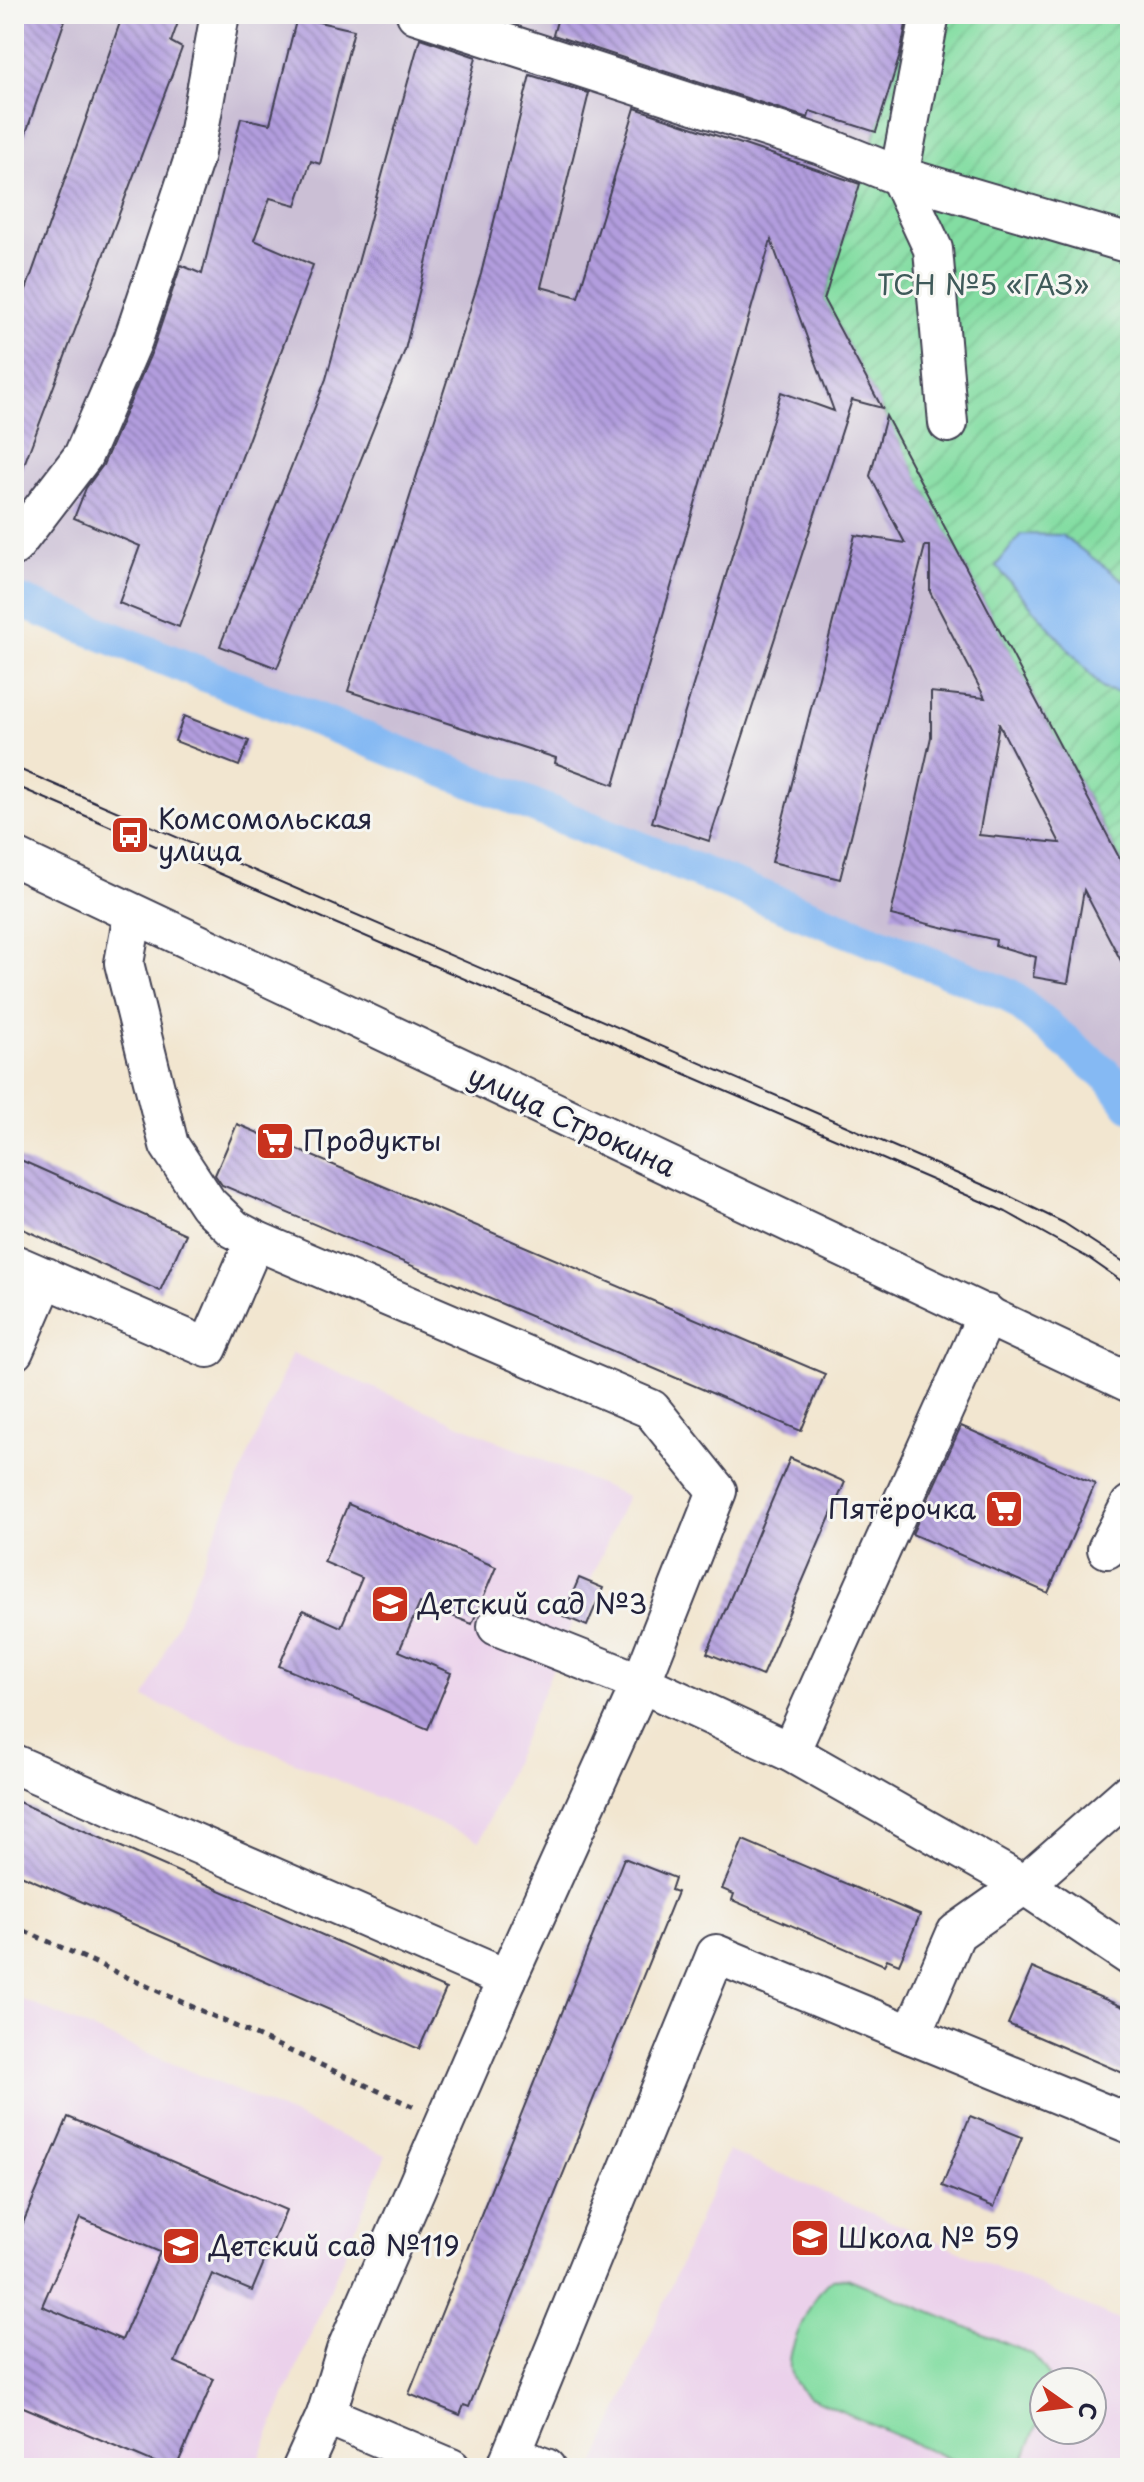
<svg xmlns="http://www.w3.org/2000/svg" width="1144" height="2482" viewBox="0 0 1144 2482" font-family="'Playpen Sans',sans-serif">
	<defs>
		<pattern id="garden-furrows" width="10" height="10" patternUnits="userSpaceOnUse" patternTransform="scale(2)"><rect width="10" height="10" fill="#83dda2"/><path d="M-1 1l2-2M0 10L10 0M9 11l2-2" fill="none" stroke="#71bd8c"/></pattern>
		<pattern id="building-back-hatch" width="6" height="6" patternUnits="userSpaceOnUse" patternTransform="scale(2)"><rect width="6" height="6" fill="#b29dde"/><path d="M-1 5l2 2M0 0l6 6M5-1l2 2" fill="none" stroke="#9080b5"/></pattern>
	</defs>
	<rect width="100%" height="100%" fill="#f6f6f2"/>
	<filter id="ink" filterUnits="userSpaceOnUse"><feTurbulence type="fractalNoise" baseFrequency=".0125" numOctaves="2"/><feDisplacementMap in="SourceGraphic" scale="16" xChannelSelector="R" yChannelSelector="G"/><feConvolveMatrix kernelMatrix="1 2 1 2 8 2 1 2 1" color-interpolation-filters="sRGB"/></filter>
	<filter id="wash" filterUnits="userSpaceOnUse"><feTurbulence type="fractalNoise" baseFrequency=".006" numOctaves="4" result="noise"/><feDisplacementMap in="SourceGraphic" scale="32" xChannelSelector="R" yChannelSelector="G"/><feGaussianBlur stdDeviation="1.8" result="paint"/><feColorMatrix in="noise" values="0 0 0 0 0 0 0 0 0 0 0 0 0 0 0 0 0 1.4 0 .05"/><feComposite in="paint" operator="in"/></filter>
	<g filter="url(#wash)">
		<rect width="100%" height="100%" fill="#f2e6d0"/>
		<g fill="#ebd1eb" fill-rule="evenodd">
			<path d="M 292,1353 L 627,1496 L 590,1582 L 603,1588 L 587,1626 L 573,1621 L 480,1841 L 145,1698 Z"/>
			<path d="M 14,1996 L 386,2155 L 255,2468 L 14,2468 Z"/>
			<path d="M 728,2151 L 1130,2325 L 1130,2468 L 594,2468 ZM 1044,2382 L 1092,2382 L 1092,2430 L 1044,2430 Z"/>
		</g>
		<path fill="#cbbfd5" d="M 14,14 L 912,14 L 824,300 L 1130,878 L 1130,1086 L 1011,990 L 14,610 Z"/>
		<path fill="#83dda2" stroke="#52806e" stroke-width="2" d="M 847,2278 L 1032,2354 C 1040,2362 1048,2370 1049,2382 L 1044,2382 L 1044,2409 L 1023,2462 L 1017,2468 L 970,2468 L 807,2396 C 799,2389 792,2381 790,2370 C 787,2347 814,2292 832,2279 Z"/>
		<path fill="url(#garden-furrows)" stroke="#52806e" stroke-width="2" d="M 912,14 L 1130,14 L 1130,878 L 824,300 Z"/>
		<path fill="#85b9f3" stroke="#546e97" stroke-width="2" d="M 1021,534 L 1061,535 L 1130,585 L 1130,695 L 1103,689 L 996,566 Z"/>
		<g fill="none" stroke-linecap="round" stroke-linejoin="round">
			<path stroke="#85b9f3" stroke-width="34" d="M 14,599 L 1009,995 L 1111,1079 L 1130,1105"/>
		</g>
		<g id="blocks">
			<g fill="url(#building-back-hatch)" fill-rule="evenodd">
				<path d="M 14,14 L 67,14 L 18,156 L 14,155 Z"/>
				<path d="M 123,14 L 181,14 L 171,42 L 182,48 L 14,491 L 14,324 Z"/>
				<path d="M 559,14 L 908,14 L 900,55 L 876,132 L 810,111 L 808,118 L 553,35 Z"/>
				<path d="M 297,17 L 354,30 L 320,164 L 311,161 L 296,205 L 270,198 L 254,240 L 313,265 L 179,627 L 119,603 L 140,546 L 74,518 L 86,488 L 103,465 L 153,349 L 181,265 L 202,274 L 241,118 L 270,124 Z"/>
				<path d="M 420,38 L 476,57 L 405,350 L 277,668 L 220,646 L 326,379 Z"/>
				<path d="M 530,75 L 589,93 L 541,287 L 578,297 L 635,108 L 860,184 L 824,300 L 882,408 L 852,400 L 709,841 L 652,822 L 781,392 L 834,411 L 771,240 L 614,785 L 555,763 L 556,758 L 348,691 L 481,274 Z"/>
				<path d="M 886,416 L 1130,878 L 1130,978 L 1084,890 L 1068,983 L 1033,977 L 1036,957 L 995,945 L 996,940 L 891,915 L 931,737 L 931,692 L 985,698 L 930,592 L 930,546 L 925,546 L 840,879 L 772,862 L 855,535 L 905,543 L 870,476 ZM 999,724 L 1060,843 L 979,835 Z"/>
				<path d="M 184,716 L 249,741 L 239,766 L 175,741 Z"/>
				<path d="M 237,1124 L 825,1374 L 801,1431 L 222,1185 L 215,1175 Z"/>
				<path d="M 14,1157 L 186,1234 L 160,1291 L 14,1225 Z"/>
				<path d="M 961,1426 L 1095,1484 L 1048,1593 L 912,1534 Z"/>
				<path d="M 790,1458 L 845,1482 L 762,1676 L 707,1653 Z"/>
				<path d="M 348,1504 L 496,1567 L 472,1624 L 420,1603 L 399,1651 L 451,1673 L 428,1729 L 279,1666 L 303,1610 L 341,1627 L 362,1578 L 324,1562 Z"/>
				<path d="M 579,1578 L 603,1588 L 587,1626 L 563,1616 Z"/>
				<path d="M 14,1800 L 446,1989 L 419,2049 L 14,1872 Z"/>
				<path d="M 743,1840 L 920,1915 L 899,1964 L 887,1959 L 884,1965 L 732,1900 L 734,1894 L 722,1889 Z"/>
				<path d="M 624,1858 L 675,1878 L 671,1890 L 677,1892 L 469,2407 L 464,2405 L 460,2415 L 409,2394 Z"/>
				<path d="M 1032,1968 L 1130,2010 L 1130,2076 L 1008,2024 Z"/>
				<path d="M 970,2116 L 1022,2137 L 994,2207 L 942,2186 Z"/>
				<path d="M 68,2117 L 286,2210 L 252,2291 L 212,2274 L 175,2362 L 214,2379 L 176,2468 L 168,2468 L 14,2403 L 14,2244 ZM 80,2218 L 160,2252 L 122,2340 L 42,2306 Z"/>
			</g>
		</g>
	</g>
	<g filter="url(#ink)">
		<use href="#blocks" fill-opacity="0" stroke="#413f51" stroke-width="2"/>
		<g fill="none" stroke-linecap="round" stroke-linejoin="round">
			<defs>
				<g id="minor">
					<path d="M 416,14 L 821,145 L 899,176 L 1130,244"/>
					<path d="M 930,14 L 899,176 L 933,249 L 948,423"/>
					<path d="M 14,546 L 83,456 L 133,340 L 194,158 L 220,14"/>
					<path d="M 14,857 L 1130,1383"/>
					<path d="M 133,914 L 124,963 L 169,1145 L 208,1204 L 234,1229 L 255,1240 L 651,1409 L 717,1491 L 641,1683 L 507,1979 L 346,2350 L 326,2415 L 302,2468"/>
					<path d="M 14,1264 L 208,1348 L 255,1240"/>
					<path d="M 14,1351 L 46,1277"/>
					<path d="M 1107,1549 L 1130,1505"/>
					<path d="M 497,1626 L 641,1683 L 790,1752 L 987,1314"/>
					<path d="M 790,1752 L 1024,1885 L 1130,1956"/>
					<path d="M 14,1764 L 507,1979"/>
					<path d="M 912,2035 L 1130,2124"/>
					<path d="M 326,2415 L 451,2468"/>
					<path d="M 512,2455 L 546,2468"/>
					<path d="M 506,2468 L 716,1954 L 912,2035 L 956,1933 L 1024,1885 L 1130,1792"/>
				</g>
			</defs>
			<use href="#minor" stroke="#413f51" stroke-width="42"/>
			<path stroke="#413f51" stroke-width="5" stroke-dasharray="6 6" stroke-linecap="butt" d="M 14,1926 L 414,2107"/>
			<use href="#minor" stroke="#fff" stroke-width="38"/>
			<g stroke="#22223b" stroke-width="2">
				<path d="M 14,767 L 1009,1196 L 1064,1223 L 1130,1266"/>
				<path d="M 14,785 L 1006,1212 L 1090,1259 L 1130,1287"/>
			</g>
		</g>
	</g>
	<defs>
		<symbol id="bus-square" viewBox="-11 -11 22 22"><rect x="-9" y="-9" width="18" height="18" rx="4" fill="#c8321e" stroke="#f6f6f2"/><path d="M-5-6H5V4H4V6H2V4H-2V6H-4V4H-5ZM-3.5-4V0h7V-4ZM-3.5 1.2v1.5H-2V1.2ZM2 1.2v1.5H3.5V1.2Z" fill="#fff"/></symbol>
		<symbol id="supermarket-square" viewBox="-11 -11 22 22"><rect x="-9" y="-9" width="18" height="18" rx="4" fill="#c8321e" stroke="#f6f6f2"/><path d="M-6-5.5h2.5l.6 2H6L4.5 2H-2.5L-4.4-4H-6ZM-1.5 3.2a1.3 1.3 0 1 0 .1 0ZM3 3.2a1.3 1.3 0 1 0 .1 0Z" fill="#fff"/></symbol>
		<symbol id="school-square" viewBox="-11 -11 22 22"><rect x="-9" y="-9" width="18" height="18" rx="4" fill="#c8321e" stroke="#f6f6f2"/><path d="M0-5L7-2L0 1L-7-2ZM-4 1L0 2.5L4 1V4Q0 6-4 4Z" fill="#fff"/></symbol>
	</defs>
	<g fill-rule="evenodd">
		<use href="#bus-square" x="108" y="813" width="44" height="44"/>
		<use href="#supermarket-square" x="253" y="1119" width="44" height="44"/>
		<use href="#supermarket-square" x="982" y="1487" width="44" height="44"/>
		<use href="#school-square" x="368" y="1582" width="44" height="44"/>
		<use href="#school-square" x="788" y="2216" width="44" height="44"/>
		<use href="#school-square" x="159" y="2224" width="44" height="44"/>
	</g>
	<g text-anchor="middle" stroke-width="6" stroke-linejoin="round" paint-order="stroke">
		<g font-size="28" fill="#3f5a5a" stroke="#f6f6f2">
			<text x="983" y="295">ТСН №5 «ГАЗ»</text>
		</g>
		<g font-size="28" fill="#22223b" stroke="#f6f6f2" text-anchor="start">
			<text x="158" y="829">Комсомольская<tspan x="158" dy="32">улица</tspan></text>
			<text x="303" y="1151">Продукты</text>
			<text x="976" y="1519" text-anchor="end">Пятёрочка</text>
			<text x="418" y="1614">Детский сад №3</text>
			<text x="838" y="2248">Школа № 59</text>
			<text x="209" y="2256">Детский сад №119</text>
		</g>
		<g font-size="28" fill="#22223b" stroke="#f6f6f2">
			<text transform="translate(572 1121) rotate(25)" y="10">улица Строкина</text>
		</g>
	</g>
	<rect width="1144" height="2482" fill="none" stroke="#f6f6f2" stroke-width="48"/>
	<g transform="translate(1068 2406) rotate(104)"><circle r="38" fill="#f6f6f2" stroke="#a1a1a9" stroke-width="2"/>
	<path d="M0-6L14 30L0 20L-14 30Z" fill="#c8321e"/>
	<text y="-12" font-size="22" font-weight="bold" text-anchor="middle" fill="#22223b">С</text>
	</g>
</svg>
